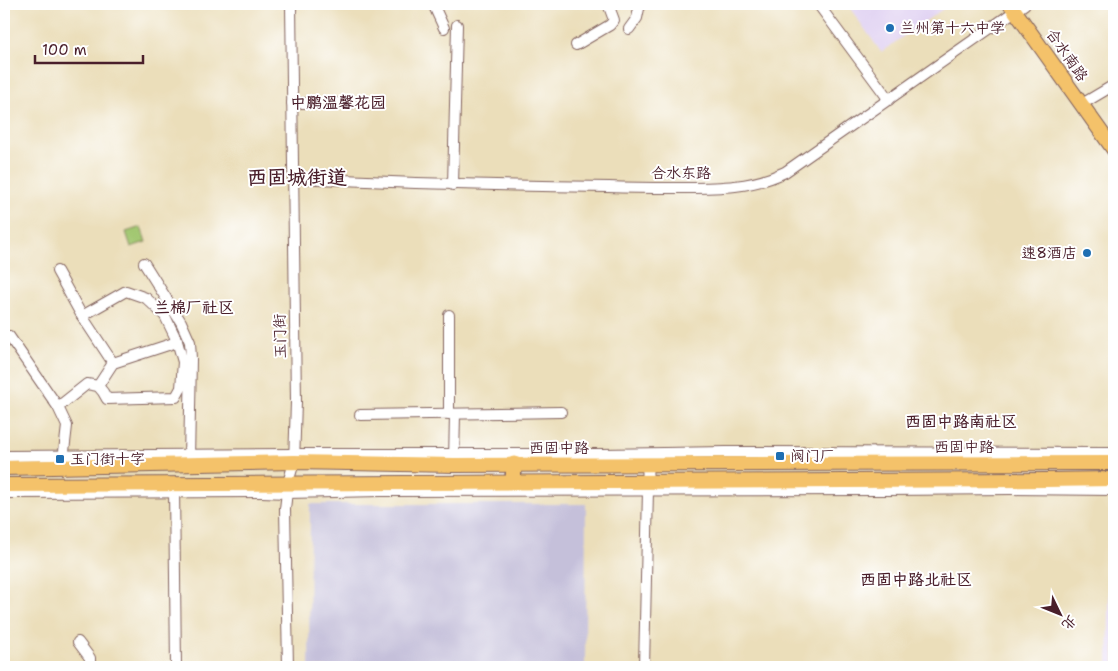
<svg xmlns="http://www.w3.org/2000/svg" width="1118" height="671" viewBox="0 0 1118 671" font-family="'Shantell Sans','LXGW WenKai TC',sans-serif">
	<rect width="100%" height="100%" fill="#fff"/>
	<filter id="ink" filterUnits="userSpaceOnUse"><feTurbulence type="fractalNoise" baseFrequency=".02" numOctaves="2"/><feDisplacementMap in="SourceGraphic" scale="10" xChannelSelector="R" yChannelSelector="G"/><feConvolveMatrix kernelMatrix="1 2 1 2 8 2 1 2 1" color-interpolation-filters="sRGB"/></filter>
	<filter id="wash" filterUnits="userSpaceOnUse"><feTurbulence type="fractalNoise" baseFrequency=".0096" numOctaves="4" result="noise"/><feDisplacementMap in="SourceGraphic" scale="20" xChannelSelector="R" yChannelSelector="G"/><feGaussianBlur stdDeviation="1.12" result="paint"/><feColorMatrix in="noise" values="0 0 0 0 0 0 0 0 0 0 0 0 0 0 0 0 0 1.4 0 .05"/><feComposite in="paint" operator="in"/></filter>
	<g filter="url(#wash)">
		<rect width="100%" height="100%" fill="#ebdeba"/>
		<g fill="#e2d4f3">
			<path d="M 847,4 L 950,4 L 881,52 Z"/>
			<path d="M 1111,498 L 1114,498 L 1114,667 L 1108,667 Z"/>
		</g>
		<path fill="#c5c0da" d="M 310,504 L 586,504 L 585,667 L 309,667 Z"/>
		<path fill="#a2c771" stroke="#76734e" d="M 141,227 L 146,242 L 131,247 L 126,232 Z"/>
	</g>
	<g filter="url(#ink)">
		<g fill="none" stroke-linecap="round" stroke-linejoin="round">
			<path stroke="#cbb89d" stroke-width="10" stroke-dasharray="10 5" stroke-linecap="butt" d="M 310,103 L 332,103"/>
			<defs>
				<g id="minor">
					<path d="M 433,4 L 444,28"/>
					<path d="M 818,4 L 889,100"/>
					<path d="M 629,29 L 637,18 L 640,4"/>
					<path d="M 576,45 L 610,25 L 614,20 L 608,4"/>
					<path d="M 292,103 L 310,103"/>
					<path d="M 332,103 L 352,103"/>
					<path d="M 1082,104 L 1114,85"/>
					<path d="M 293,178 C 398,183 503,186 609,187 C 632,188 654,188 677,188 C 715,188 750,189 785,172 L 1025,4"/>
					<path d="M 453,185 L 457,25"/>
					<path d="M 144,263 L 181,322 L 190,342 L 191,359 L 189,459"/>
					<path d="M 57,271 L 82,316 L 113,363"/>
					<path d="M 449,315 L 449,414"/>
					<path d="M 9,336 L 58,407 L 67,426 L 63,460"/>
					<path d="M 98,386 L 113,363 L 171,344 L 177,341"/>
					<path d="M 58,407 L 87,384 L 98,386 L 103,392 L 107,399 L 176,397 L 181,388 L 183,362 L 177,341 L 165,316 L 146,298 L 126,291 L 82,316"/>
					<path d="M 360,415 L 561,412"/>
					<path d="M 4,456 L 294,454 L 602,454 L 726,452 L 1114,453"/>
					<path d="M 454,461 L 455,414"/>
					<path d="M 174,487 L 176,667"/>
					<path d="M 4,493 L 262,492 L 287,493 L 381,491 L 886,490 L 1011,489 L 1114,490"/>
					<path d="M 78,642 L 90,658 L 90,667"/>
					<path d="M 288,667 L 285,509 L 288,483 L 294,462 L 296,402 L 291,4"/>
					<path d="M 644,667 L 648,490 L 647,458"/>
				</g>
				<g id="major">
					<path d="M 1010,4 L 1114,150"/>
					<path d="M 4,468 L 294,462 L 454,465 L 1114,463"/>
					<path d="M 4,485 L 1046,480 L 1114,479"/>
				</g>
				<path id="highway" d="M 513,482 L 514,464"/>
			</defs>
			<use href="#minor" stroke="#82625d" stroke-width="12"/>
			<use href="#major" stroke="#82625d" stroke-width="16"/>
			<use href="#highway" stroke="#82625d" stroke-width="18"/>
			<use href="#minor" stroke="#fff" stroke-width="10"/>
			<use href="#major" stroke="#f4c26a" stroke-width="14"/>
			<use href="#highway" stroke="#f4c26a" stroke-width="15"/>
		</g>
	</g>
	<g fill="#1f6fb2" stroke="#fff" stroke-width="2">
		<circle cx="890" cy="28" r="5"/>
		<circle cx="1087" cy="253" r="5"/>
		<rect x="775" y="451" width="10" height="10" rx="2.5"/>
		<rect x="55" y="454" width="10" height="10" rx="2.5"/>
	</g>
	<g text-anchor="middle" stroke-width="4" stroke-linejoin="round" paint-order="stroke">
		<g font-size="15" fill="#4a1f2b" stroke="#fff" text-anchor="start">
			<text x="900" y="33">兰州第十六中学</text>
			<text x="1077" y="258" text-anchor="end">速8酒店</text>
			<text x="790" y="461">阀门厂</text>
			<text x="70" y="464">玉门街十字</text>
		</g>
		<g font-size="15" fill="#4a1f2b" stroke="#fff">
			<text transform="translate(1067 55) rotate(55)" y="5">合水南路</text>
			<text x="681" y="178">合水东路</text>
			<text transform="translate(280 336) rotate(-91)" y="5">玉门街</text>
			<text x="964" y="452">西固中路</text>
			<text x="559" y="453">西固中路</text>
		</g>
		<g font-size="16" font-weight="bold" fill="#4a1f2b" stroke="#fff">
			<text x="338" y="108">中鹏温馨花园</text>
			<text x="194" y="313">兰棉厂社区</text>
			<text x="961" y="427">西固中路南社区</text>
			<text x="916" y="585">西固中路北社区</text>
		</g>
		<g font-size="20" font-weight="bold" fill="#4a1f2b" stroke="#fff">
			<text x="297" y="184">西固城街道</text>
		</g>
	</g>
	<rect width="1118" height="671" fill="none" stroke="#fff" stroke-width="20"/>
	<g transform="translate(1060 614) rotate(133)" stroke="#ffffff" stroke-width="4" paint-order="stroke">
	<path d="M0-4L9 19L0 12L-9 19Z" fill="#4a1f2b"/>
	<text y="-8" font-size="14" font-weight="bold" text-anchor="middle" fill="#4a1f2b">北</text>
	</g>
	<path d="M35 55v8h108v-8" fill="none" stroke="#4a1f2b" stroke-width="2.5"/>
	<text x="42" y="55" font-size="15" fill="#4a1f2b" stroke="#ffffff" stroke-width="4" paint-order="stroke">100 m</text>
</svg>
